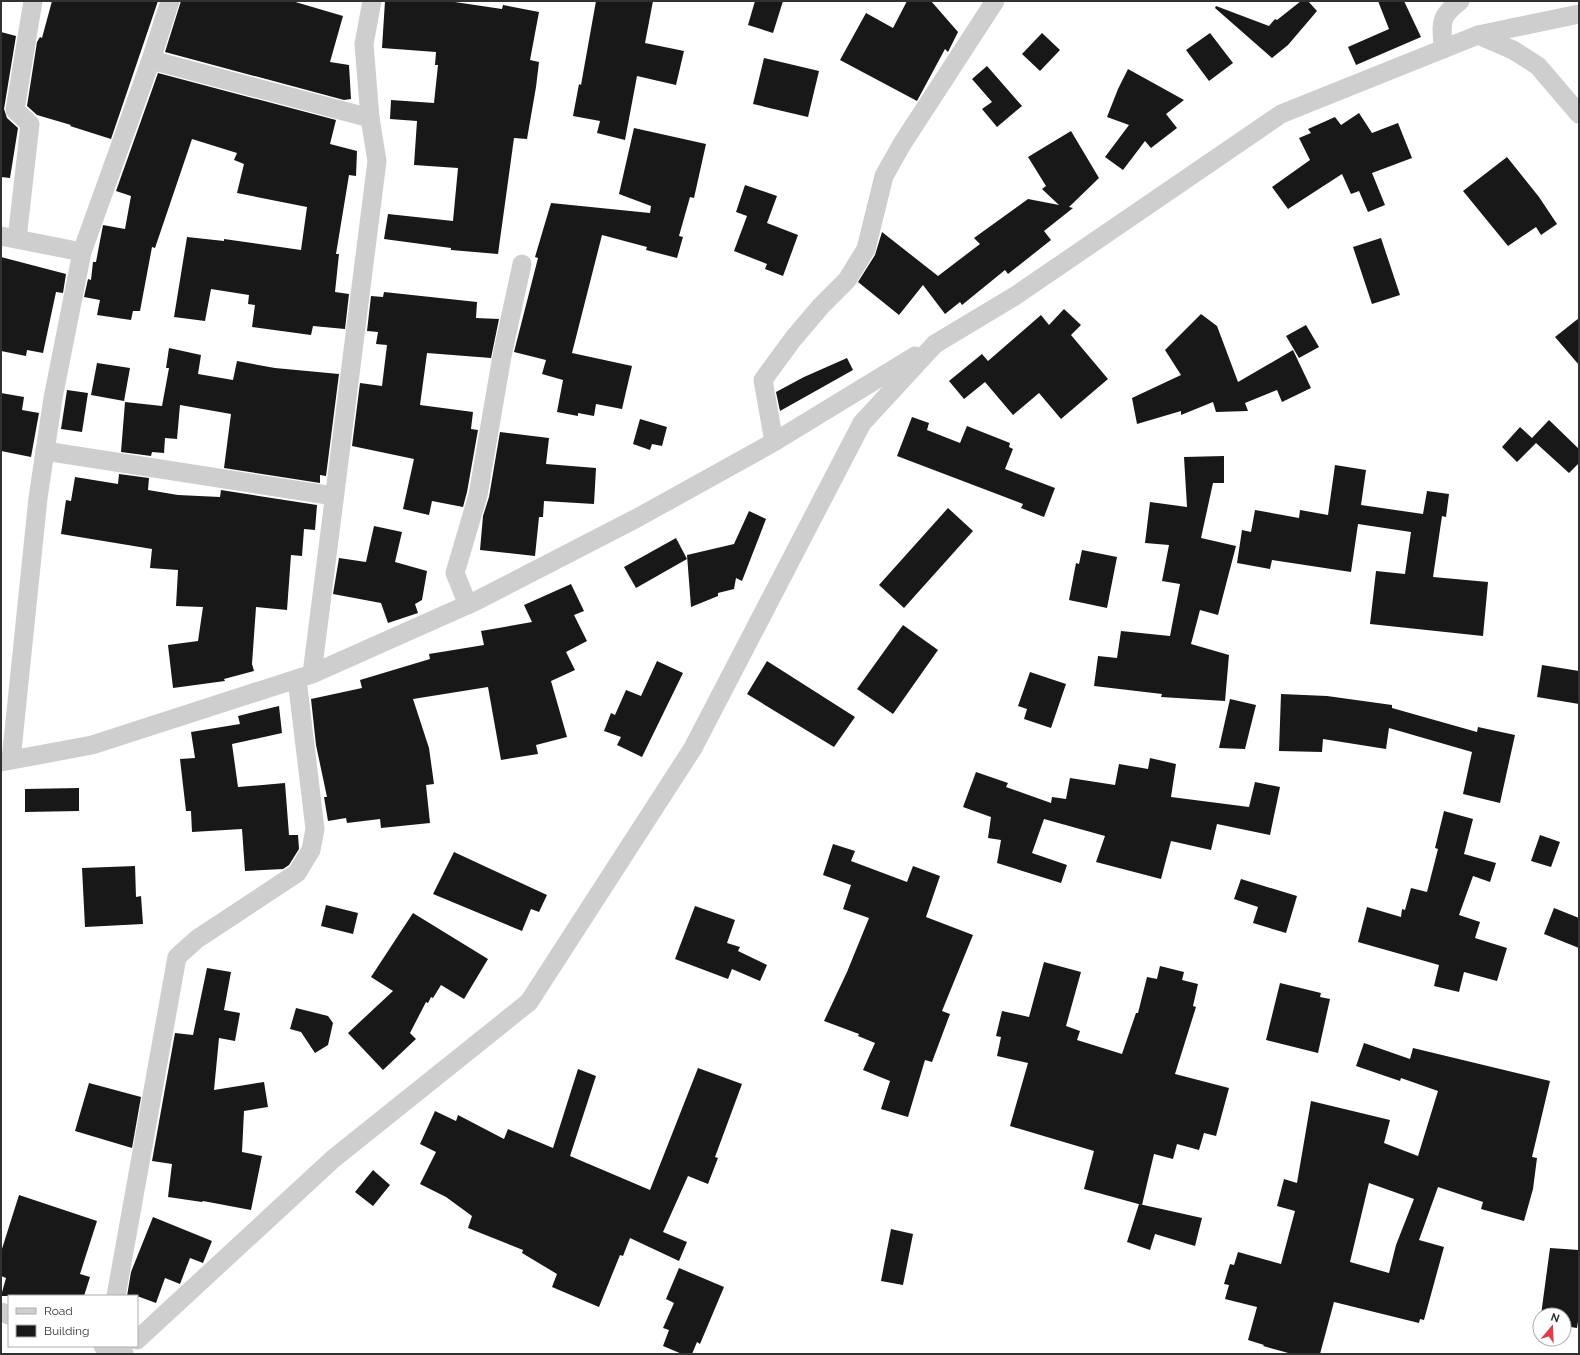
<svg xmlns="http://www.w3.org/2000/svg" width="1580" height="1355" viewBox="0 0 1580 1355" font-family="Raleway,sans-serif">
	<rect width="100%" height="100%" fill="#fff"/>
	<g fill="#181818" fill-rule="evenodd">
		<path d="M 52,1 L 158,1 L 111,139 L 70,126 L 71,125 L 37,115 L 27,106 L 37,42 L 40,37 L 42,38 Z"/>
		<path d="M 181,1 L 292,1 L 343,16 L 330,62 L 349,65 L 351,99 L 344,100 L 165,52 Z"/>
		<path d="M 385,1 L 448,1 L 502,9 L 503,5 L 539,12 L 530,60 L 539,62 L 536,87 L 527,139 L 514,138 L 498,254 L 451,250 L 451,248 L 384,239 L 388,214 L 453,221 L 458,168 L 414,165 L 417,121 L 390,119 L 391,100 L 434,103 L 438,65 L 435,65 L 436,52 L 382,48 Z"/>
		<path d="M 596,1 L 653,1 L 645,43 L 684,51 L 676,85 L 637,76 L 625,140 L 597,133 L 600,121 L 573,116 L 579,84 L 581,85 Z"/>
		<path d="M 755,1 L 783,1 L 773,33 L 748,25 Z"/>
		<path d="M 907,1 L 931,1 L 958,32 L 948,52 L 945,49 L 917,101 L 840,60 L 866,13 L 893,28 Z"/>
		<path d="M 1301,1 L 1308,1 L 1317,11 L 1288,45 L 1272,58 L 1215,8 L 1216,6 L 1269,26 L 1275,19 L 1277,20 Z"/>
		<path d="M 1378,1 L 1404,1 L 1421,37 L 1356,65 L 1348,47 L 1389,29 Z"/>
		<path d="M 1,32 L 16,36 L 4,109 L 7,118 L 18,128 L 10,178 L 1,177 Z"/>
		<path d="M 1042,33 L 1060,50 L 1040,71 L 1022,54 Z"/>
		<path d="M 1210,33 L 1233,63 L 1209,81 L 1186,50 Z"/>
		<path d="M 764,58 L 819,71 L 808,117 L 753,104 Z"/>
		<path d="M 987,66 L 1022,106 L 997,127 L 982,109 L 992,102 L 972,79 Z"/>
		<path d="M 1128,69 L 1184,100 L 1166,114 L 1177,128 L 1151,148 L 1145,141 L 1123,170 L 1105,157 L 1129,125 L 1107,117 L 1118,89 Z"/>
		<path d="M 158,73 L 336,120 L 330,144 L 357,151 L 356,176 L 349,175 L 336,254 L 339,254 L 335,292 L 349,294 L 345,329 L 313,326 L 311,335 L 252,327 L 255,305 L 248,304 L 249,295 L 211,289 L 205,321 L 174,317 L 187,237 L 224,241 L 224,239 L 301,250 L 307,207 L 237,193 L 244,164 L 234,160 L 237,153 L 192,139 L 155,248 L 152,247 L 140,311 L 133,311 L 131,320 L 97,315 L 100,300 L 84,297 L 88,279 L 91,280 L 93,262 L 96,262 L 103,225 L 125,229 L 131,196 L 116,191 Z"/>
		<path d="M 1359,113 L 1372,133 L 1398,123 L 1412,158 L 1372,173 L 1385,205 L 1368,212 L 1359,191 L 1351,194 L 1342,174 L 1288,209 L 1272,187 L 1310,160 L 1299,138 L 1311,133 L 1308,129 L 1335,117 L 1341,125 Z"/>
		<path d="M 634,128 L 706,144 L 694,198 L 690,197 L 679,236 L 683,237 L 677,258 L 646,250 L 647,247 L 602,235 L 572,353 L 632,366 L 622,409 L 596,404 L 594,416 L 578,413 L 578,416 L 557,412 L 563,380 L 542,374 L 546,360 L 514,352 L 538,258 L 535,257 L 551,203 L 650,213 L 651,206 L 619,194 Z"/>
		<path d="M 1071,131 L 1099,178 L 1069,207 L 1073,208 L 1044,231 L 1051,240 L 1008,274 L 1005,270 L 962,305 L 960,302 L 945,314 L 923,285 L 899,315 L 858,282 L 875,255 L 882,232 L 938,276 L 980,244 L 974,238 L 1028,199 L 1059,205 L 1042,189 L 1046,186 L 1028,157 Z"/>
		<path d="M 1507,157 L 1539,197 L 1557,224 L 1541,235 L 1536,227 L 1508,246 L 1463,191 Z"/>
		<path d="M 745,185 L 777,196 L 767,223 L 798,235 L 783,276 L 765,269 L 767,264 L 734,251 L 747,216 L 736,212 Z"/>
		<path d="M 1381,238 L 1400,295 L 1372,304 L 1353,247 Z"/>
		<path d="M 1,257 L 66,274 L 63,293 L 56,292 L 43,353 L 27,350 L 26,356 L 1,351 Z"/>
		<path d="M 384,292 L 477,302 L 476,318 L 499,319 L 491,358 L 427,353 L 420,405 L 473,412 L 471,429 L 478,430 L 467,492 L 463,507 L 432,501 L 429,515 L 403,509 L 414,459 L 352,446 L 360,383 L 382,386 L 387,345 L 376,344 L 378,332 L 367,331 L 371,296 L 383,297 Z"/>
		<path d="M 1064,309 L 1081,325 L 1071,335 L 1108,379 L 1061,419 L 1039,393 L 1013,415 L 985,382 L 964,399 L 949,381 L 982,354 L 988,361 L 1041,315 L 1049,325 Z"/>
		<path d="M 1201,314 L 1217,326 L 1238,382 L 1293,350 L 1311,388 L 1282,402 L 1277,390 L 1245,403 L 1248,411 L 1216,412 L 1213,402 L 1181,415 L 1181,411 L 1137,424 L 1132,398 L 1181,375 L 1165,350 Z"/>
		<path d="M 1579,318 L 1579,365 L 1555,337 Z"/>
		<path d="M 1306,325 L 1319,347 L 1299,358 L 1286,336 Z"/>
		<path d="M 169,348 L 201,355 L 198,374 L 233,380 L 237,361 L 275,368 L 339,374 L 326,476 L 320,475 L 320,483 L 224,468 L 231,414 L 180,405 L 177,439 L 165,438 L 164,453 L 152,452 L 151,456 L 121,452 L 125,402 L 162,406 L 169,368 L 166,368 Z"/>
		<path d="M 847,358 L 853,370 L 780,411 L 776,392 L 804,377 Z"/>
		<path d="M 97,363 L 130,368 L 124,401 L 91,395 Z"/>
		<path d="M 67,390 L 88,393 L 82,432 L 61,429 Z"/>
		<path d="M 1,393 L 24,397 L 22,410 L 39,413 L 31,457 L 1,451 Z"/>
		<path d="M 912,417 L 929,423 L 927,430 L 960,443 L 967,426 L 1010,443 L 1009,447 L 1013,449 L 1005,469 L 1055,488 L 1044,517 L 1021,508 L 1023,504 L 897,456 Z"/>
		<path d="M 640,419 L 667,427 L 662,446 L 652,444 L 650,450 L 633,444 Z"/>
		<path d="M 1549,420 L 1579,449 L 1579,463 L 1569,473 L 1536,443 L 1517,462 L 1502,447 L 1520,427 L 1532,438 Z"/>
		<path d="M 500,432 L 549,438 L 546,464 L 596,468 L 594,504 L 544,501 L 543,517 L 539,517 L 535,556 L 480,550 L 483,516 L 489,497 Z"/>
		<path d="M 1224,456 L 1224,483 L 1213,483 L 1201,538 L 1236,546 L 1218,615 L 1200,610 L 1191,644 L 1229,655 L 1225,701 L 1161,697 L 1162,694 L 1094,686 L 1098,656 L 1117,658 L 1121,631 L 1170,636 L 1180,584 L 1162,581 L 1169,545 L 1145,543 L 1150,502 L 1187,507 L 1184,457 Z"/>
		<path d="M 1335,465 L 1366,470 L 1361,505 L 1423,514 L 1427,491 L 1449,494 L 1446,517 L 1442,516 L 1433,577 L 1488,582 L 1483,636 L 1370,624 L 1376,571 L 1405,574 L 1411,532 L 1358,524 L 1351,572 L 1272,560 L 1270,569 L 1237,563 L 1242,530 L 1251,532 L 1255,510 L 1299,518 L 1300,510 L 1328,515 Z"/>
		<path d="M 119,474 L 149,478 L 148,490 L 178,495 L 220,497 L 221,490 L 317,505 L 315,530 L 304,529 L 302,556 L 291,555 L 287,610 L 256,607 L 252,664 L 254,671 L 224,679 L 225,681 L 173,688 L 168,645 L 198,641 L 203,607 L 176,606 L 178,570 L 150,568 L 152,549 L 61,534 L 66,500 L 71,501 L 75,477 L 118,484 Z"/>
		<path d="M 948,508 L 973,531 L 904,608 L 879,585 Z"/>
		<path d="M 749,511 L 766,519 L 742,581 L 736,578 L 734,589 L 718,593 L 718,596 L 691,607 L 687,555 L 734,544 Z"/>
		<path d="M 374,526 L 402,532 L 395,562 L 427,571 L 422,600 L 415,604 L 418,613 L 388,623 L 381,603 L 333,594 L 339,558 L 366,562 Z"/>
		<path d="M 676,538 L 687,559 L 636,588 L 624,567 Z"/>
		<path d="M 1082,550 L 1117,557 L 1107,608 L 1069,600 L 1076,563 L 1079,564 Z"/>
		<path d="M 571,584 L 584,611 L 574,615 L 587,641 L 566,652 L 575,670 L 551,681 L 567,737 L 536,745 L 538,754 L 501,760 L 488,687 L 413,699 L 429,748 L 434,784 L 426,785 L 430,823 L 381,828 L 380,819 L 347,823 L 346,818 L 328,821 L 324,797 L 327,797 L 316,745 L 311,699 L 362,688 L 360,680 L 430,659 L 429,654 L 484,645 L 481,631 L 532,622 L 524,605 Z"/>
		<path d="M 903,625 L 938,650 L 893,714 L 857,689 Z"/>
		<path d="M 657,661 L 683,673 L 642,757 L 617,745 L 621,737 L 604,731 L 611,713 L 615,715 L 626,690 L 641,696 Z"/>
		<path d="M 767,661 L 855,717 L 834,747 L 747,694 Z"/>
		<path d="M 1542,665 L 1579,671 L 1579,704 L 1537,697 Z"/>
		<path d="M 1030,672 L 1066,684 L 1051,728 L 1024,719 L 1027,709 L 1018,706 Z"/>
		<path d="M 1281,694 L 1327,696 L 1392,705 L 1392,708 L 1477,732 L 1478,727 L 1515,735 L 1500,803 L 1463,794 L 1472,752 L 1389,728 L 1386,749 L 1323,739 L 1322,752 L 1279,751 Z"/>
		<path d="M 1230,699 L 1256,705 L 1245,749 L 1219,748 Z"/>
		<path d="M 279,706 L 282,733 L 232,744 L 238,787 L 285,783 L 289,835 L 298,835 L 299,849 L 289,865 L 283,869 L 245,871 L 242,829 L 192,832 L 191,811 L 186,811 L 180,759 L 195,758 L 191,732 L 240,724 L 238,716 Z"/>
		<path d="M 1150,758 L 1176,764 L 1171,797 L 1249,807 L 1255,782 L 1280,787 L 1270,835 L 1217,824 L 1211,850 L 1171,841 L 1161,879 L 1096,862 L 1105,836 L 1044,819 L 1032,853 L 1067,865 L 1061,883 L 997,863 L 1001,840 L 988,838 L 991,817 L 963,807 L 976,772 L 1008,783 L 1006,787 L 1051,803 L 1052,797 L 1066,799 L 1070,778 L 1115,785 L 1119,764 L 1148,769 Z"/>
		<path d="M 79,788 L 79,811 L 25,812 L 25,789 Z"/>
		<path d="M 1444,811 L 1473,819 L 1464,854 L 1496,863 L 1490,882 L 1473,876 L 1459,915 L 1480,922 L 1475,938 L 1507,948 L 1497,981 L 1464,972 L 1459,992 L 1434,986 L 1439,965 L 1358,942 L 1367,907 L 1401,917 L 1402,909 L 1405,910 L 1411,888 L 1427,892 L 1438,849 L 1435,848 Z"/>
		<path d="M 1540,835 L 1560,842 L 1551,867 L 1531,861 Z"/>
		<path d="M 833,844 L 855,851 L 851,861 L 907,882 L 913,866 L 940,876 L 926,917 L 973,935 L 942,1011 L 950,1014 L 932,1062 L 925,1060 L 908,1117 L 881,1109 L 890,1081 L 863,1070 L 875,1043 L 858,1036 L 859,1034 L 824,1021 L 847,972 L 869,918 L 843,909 L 851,885 L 823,875 Z"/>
		<path d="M 454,852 L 547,895 L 539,912 L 531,909 L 522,931 L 433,894 Z"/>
		<path d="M 135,866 L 136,897 L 141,896 L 143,924 L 85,927 L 82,868 Z"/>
		<path d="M 1241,879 L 1297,896 L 1286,933 L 1253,923 L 1258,907 L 1234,899 Z"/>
		<path d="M 326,905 L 358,913 L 353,934 L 321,926 Z"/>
		<path d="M 695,906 L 735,920 L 727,943 L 740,947 L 738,951 L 767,965 L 760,981 L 732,969 L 728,979 L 675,959 Z"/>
		<path d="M 1554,908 L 1579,918 L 1579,948 L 1544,934 Z"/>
		<path d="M 413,913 L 488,959 L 464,999 L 441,985 L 433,998 L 431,997 L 428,1003 L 426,1002 L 410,1033 L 416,1039 L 383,1070 L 348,1033 L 393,991 L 371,977 Z"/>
		<path d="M 1044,962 L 1081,972 L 1066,1026 L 1080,1031 L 1077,1040 L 1122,1054 L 1136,1013 L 1138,1013 L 1147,977 L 1157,979 L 1160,966 L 1184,972 L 1182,980 L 1198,984 L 1193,1006 L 1196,1007 L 1175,1074 L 1229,1088 L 1216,1136 L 1204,1133 L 1199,1150 L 1177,1144 L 1173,1159 L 1154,1154 L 1142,1205 L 1084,1189 L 1094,1151 L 1010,1126 L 1028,1063 L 997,1056 L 1001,1037 L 996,1036 L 1002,1011 L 1029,1017 Z"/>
		<path d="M 207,968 L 231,972 L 224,1010 L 240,1013 L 235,1041 L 219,1038 L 214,1090 L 264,1082 L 268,1107 L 244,1111 L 242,1152 L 262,1156 L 251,1210 L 203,1201 L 202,1202 L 168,1197 L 172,1164 L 152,1161 L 175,1033 L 193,1035 Z"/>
		<path d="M 1280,983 L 1321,993 L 1320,997 L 1330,999 L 1318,1053 L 1266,1040 Z"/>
		<path d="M 296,1008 L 328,1016 L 333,1023 L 328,1045 L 315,1053 L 301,1032 L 290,1029 Z"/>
		<path d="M 1364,1043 L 1410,1059 L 1413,1048 L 1550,1081 L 1532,1157 L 1537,1158 L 1533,1189 L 1524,1221 L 1481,1209 L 1483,1202 L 1438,1187 L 1419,1240 L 1444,1247 L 1424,1320 L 1420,1319 L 1419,1323 L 1334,1302 L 1320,1354 L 1292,1354 L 1263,1346 L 1264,1345 L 1248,1340 L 1257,1307 L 1225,1299 L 1229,1285 L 1224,1284 L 1230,1264 L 1234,1265 L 1238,1252 L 1281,1264 L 1295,1211 L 1277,1206 L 1284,1179 L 1297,1183 L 1311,1101 L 1390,1120 L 1384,1143 L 1418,1156 L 1438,1091 L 1401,1078 L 1400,1081 L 1356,1066 ZM 1369,1183 L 1414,1199 L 1396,1245 L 1389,1273 L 1350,1262 Z"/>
		<path d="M 698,1068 L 742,1084 L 715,1157 L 718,1158 L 708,1184 L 688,1176 L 663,1232 L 687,1242 L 679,1261 L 630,1238 L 623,1256 L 620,1255 L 599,1307 L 552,1287 L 557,1274 L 522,1253 L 523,1250 L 468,1228 L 472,1216 L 446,1197 L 420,1184 L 436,1152 L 420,1144 L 435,1111 L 456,1121 L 458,1115 L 504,1139 L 508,1129 L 553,1148 L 578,1069 L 596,1076 L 570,1156 L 650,1190 Z"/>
		<path d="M 89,1083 L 141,1097 L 132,1148 L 75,1131 Z"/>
		<path d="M 373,1170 L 390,1185 L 373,1206 L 355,1192 Z"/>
		<path d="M 19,1195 L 97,1221 L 80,1274 L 90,1277 L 84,1296 L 1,1296 L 6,1278 L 1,1276 L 1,1252 Z"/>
		<path d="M 1139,1204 L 1202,1218 L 1195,1246 L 1155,1234 L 1150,1250 L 1127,1242 Z"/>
		<path d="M 153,1217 L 212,1241 L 203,1263 L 190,1258 L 180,1284 L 165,1278 L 156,1303 L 137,1296 L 127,1296 L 131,1272 Z"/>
		<path d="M 891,1229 L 913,1234 L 903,1285 L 881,1281 Z"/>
		<path d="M 1550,1248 L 1579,1250 L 1579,1315 L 1577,1328 L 1564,1326 L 1564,1315 L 1541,1315 Z"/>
		<path d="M 679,1268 L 724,1287 L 700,1344 L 697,1342 L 692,1354 L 682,1354 L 663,1346 L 669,1330 L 663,1328 L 674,1303 L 666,1299 Z"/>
	</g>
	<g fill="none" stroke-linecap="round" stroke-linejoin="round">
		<g stroke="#cecece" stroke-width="19">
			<path d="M 1478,35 L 1513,50 L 1538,66 L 1579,114"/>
			<path d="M 1443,49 C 1442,23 1438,18 1460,1"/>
			<path d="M 151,60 L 370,118"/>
			<path d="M 1,236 L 82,252"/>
			<path d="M 17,239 L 30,124 L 15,110 L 33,1"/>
			<path d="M 774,442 L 763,380 L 793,339 L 821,306 L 847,280 L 866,249 L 884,176 L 902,144 L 995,1"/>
			<path d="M 45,451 L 334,496"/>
			<path d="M 468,605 L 455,573 L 478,495 L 502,356 L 522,264"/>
			<path d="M 312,674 L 377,161 L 370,118 L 364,44 L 372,1"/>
			<path d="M 11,760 L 38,498 L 53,398 L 82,252 L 151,60 L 170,1"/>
			<path d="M 1,762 L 92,745 L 312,674 L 476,601 L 637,518 L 774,442 L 915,356"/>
			<path d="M 116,1296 L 177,957 L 197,939 L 297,873 L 311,850 L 315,829 L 297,679"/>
			<path d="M 1,1312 L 9,1315"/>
			<path d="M 137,1340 L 333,1159 L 529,1002 L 693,748 L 862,423 L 935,344 L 1015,296 L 1281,114 L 1478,35 L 1579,14"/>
			<path d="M 103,1346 L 124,1353"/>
		</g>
	</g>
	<rect width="1580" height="1355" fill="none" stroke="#313131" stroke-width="4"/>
	<rect x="8" y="1295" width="130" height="52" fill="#ffffff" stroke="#adadad"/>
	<rect x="16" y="1308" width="20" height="6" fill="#cecece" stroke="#adadad"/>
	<text x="44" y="1315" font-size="12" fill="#313131">Road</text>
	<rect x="16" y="1325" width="20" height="12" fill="#181818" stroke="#adadad"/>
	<text x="44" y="1335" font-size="12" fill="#313131">Building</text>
	<g transform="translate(1552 1327) rotate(19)"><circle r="19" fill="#ffffff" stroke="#adadad"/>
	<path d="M0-3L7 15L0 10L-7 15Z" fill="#e03c47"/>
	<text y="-6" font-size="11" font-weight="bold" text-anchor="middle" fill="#313131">N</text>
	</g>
</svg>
